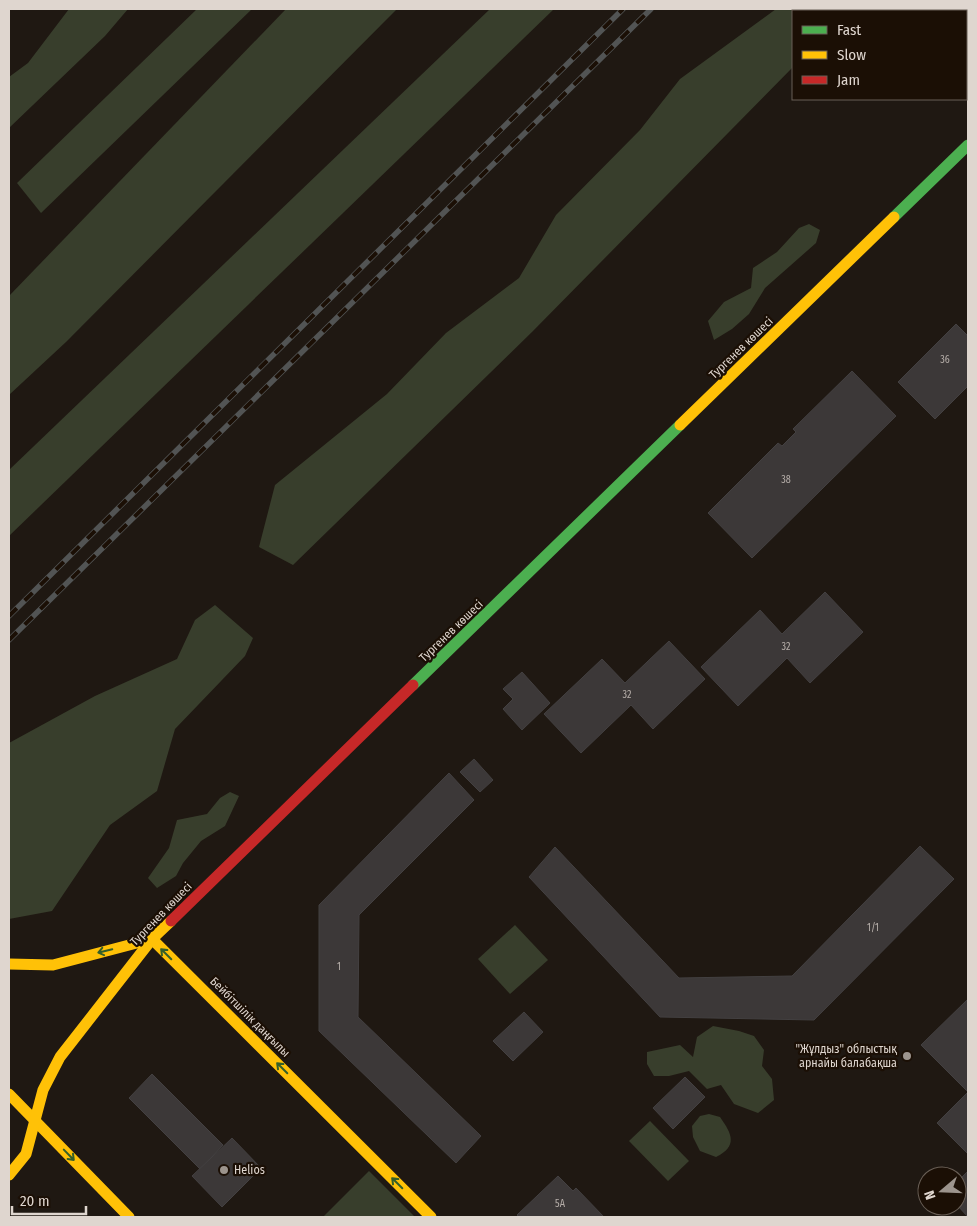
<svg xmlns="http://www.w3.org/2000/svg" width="977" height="1226" viewBox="0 0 977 1226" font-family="'Fira Sans Condensed',sans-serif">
	<rect width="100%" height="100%" fill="#1f1812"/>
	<g fill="#383e2c">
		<path d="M 69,9 L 128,9 L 105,36 L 9,128 L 9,77 L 28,63 Z"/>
		<path d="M 197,9 L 252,9 L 41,213 L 17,183 Z"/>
		<path d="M 286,9 L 397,9 L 66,342 L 9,395 L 9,296 Z"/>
		<path d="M 490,9 L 554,9 L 9,536 L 9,470 Z"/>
		<path d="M 776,9 L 852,9 L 849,11 L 793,11 L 793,67 L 533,331 L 293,565 L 259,547 L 275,485 L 387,394 L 446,333 L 519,278 L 556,215 L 640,130 L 680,79 Z"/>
		<path d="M 809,224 L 820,230 L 816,243 L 765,288 L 749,314 L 732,329 L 714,340 L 708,321 L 724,302 L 751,288 L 753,268 L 777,252 L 799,228 Z"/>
		<path d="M 215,605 L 253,638 L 245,656 L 175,729 L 157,791 L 110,825 L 52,911 L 9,919 L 9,743 L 95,696 L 177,659 L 195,620 Z"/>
		<path d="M 230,792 L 239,796 L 225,826 L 201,841 L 183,863 L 176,876 L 157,888 L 148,878 L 169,848 L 177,820 L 207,814 L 220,798 Z"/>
		<path d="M 515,925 L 548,960 L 510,994 L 478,959 Z"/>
		<path d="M 713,1026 L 739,1031 L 754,1036 L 764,1050 L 762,1066 L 772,1079 L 774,1100 L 758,1113 L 734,1104 L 721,1085 L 707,1089 L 689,1071 L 669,1076 L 654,1076 L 647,1064 L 647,1052 L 680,1045 L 693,1057 L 697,1037 Z"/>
		<path d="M 709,1114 L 720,1117 C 732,1134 738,1146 716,1157 L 700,1151 L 693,1137 L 692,1126 L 700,1116 Z"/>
		<path d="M 650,1121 L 689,1161 L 668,1181 L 629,1141 Z"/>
		<path d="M 369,1171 L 415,1217 L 323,1217 Z"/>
	</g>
	<g fill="#3c3838" stroke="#434041">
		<path d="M 956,324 L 968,336 L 968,386 L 935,419 L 898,382 Z"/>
		<path d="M 852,371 L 896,416 L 752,558 L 708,513 L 778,443 L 782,446 L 796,432 L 793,429 Z"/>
		<path d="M 825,592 L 863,632 L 810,683 L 787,658 L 738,706 L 701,667 L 760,610 L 782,634 Z"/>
		<path d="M 669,641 L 705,679 L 653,729 L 631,705 L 581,753 L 544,714 L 602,659 L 625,683 Z"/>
		<path d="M 522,672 L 550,703 L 522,730 L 503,709 L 513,699 L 503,689 Z"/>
		<path d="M 474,759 L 493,780 L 480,792 L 460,772 Z"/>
		<path d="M 449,773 L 474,800 L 359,915 L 358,1017 L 481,1136 L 456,1163 L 319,1031 L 319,905 Z"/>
		<path d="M 920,846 L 954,879 L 814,1020 L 660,1017 L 529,877 L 555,847 L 679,978 L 792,976 Z"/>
		<path d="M 968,999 L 968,1154 L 937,1123 L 968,1092 L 921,1045 Z"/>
		<path d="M 524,1012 L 543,1032 L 513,1061 L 493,1041 Z"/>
		<path d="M 152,1074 L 223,1145 L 200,1169 L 129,1098 Z"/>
		<path d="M 685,1077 L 705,1097 L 673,1129 L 653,1108 Z"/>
		<path d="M 232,1138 L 261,1168 L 222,1207 L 192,1176 Z"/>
		<path d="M 968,1171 L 968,1217 L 957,1205 L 957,1182 Z"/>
		<path d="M 558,1176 L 573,1191 L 576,1188 L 604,1217 L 519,1217 L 517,1215 Z"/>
	</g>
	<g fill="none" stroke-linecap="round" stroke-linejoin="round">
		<g stroke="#4caf50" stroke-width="11">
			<path d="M 894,217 L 968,145"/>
			<path d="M 413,685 L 680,425"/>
		</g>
		<g stroke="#ffc107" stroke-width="11">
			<path d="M 680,425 L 894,217"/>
			<path d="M 152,939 L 431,1217"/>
			<path d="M 9,964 L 53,965 L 152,939"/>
			<path d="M 9,1094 L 129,1217"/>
			<path d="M 9,1175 L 26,1154 L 43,1090 L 60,1057 L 152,939 L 171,921"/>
		</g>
		<path stroke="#c62828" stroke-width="11" d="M 171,921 L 413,685"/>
		<defs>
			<g id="rail">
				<path d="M 9,616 L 623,9"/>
				<path d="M 9,640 L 651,9"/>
			</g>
		</defs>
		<use href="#rail" stroke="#525454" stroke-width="5.5"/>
		<use href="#rail" stroke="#1b0f05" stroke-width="4" stroke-dasharray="11" stroke-linecap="butt"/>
	</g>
	<defs><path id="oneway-shaft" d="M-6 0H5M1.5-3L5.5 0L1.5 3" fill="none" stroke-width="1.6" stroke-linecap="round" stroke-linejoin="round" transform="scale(1.25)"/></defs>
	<g stroke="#345f2a">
		<use href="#oneway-shaft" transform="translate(105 951) rotate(166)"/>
		<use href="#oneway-shaft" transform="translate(166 954) rotate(-135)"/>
		<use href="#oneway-shaft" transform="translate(282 1068) rotate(-135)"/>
		<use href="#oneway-shaft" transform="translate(69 1155) rotate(46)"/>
		<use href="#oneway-shaft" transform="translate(397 1183) rotate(-135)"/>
	</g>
	<g fill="#9c948d" stroke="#1b0f05" stroke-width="2">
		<circle cx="907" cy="1056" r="5"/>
		<circle cx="224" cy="1170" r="5"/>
	</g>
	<g text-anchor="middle" stroke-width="4.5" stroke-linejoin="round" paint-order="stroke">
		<g font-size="10" fill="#b6aea9">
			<text x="945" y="363">36</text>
			<text x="786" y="483">38</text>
			<text x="786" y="650">32</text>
			<text x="627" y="698">32</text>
			<text x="873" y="931">1/1</text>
			<text x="339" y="970">1</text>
			<text x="560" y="1207">5А</text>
		</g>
		<g font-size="12" fill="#dfd6cf" stroke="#1b0f05">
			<text transform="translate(741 348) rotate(-44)" y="4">Тургенев көшесі</text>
			<text transform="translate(451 631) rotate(-44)" y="4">Тургенев көшесі</text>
			<text transform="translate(161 914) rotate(-46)" y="4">Тургенев көшесі</text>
			<text transform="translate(250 1017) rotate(45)" y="4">Бейбітшілік даңғылы</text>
		</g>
		<g font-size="12" fill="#dfd6cf" stroke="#1b0f05" text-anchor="end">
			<text x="897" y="1053">"Жұлдыз" облыстық<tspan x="897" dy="14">арнайы балабақша</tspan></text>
			<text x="234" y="1174" text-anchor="start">Helios</text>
		</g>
	</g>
	<rect width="977" height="1226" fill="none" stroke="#dfd6cf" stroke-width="20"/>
	<rect x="792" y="10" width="175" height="90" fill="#1b0f05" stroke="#695f56"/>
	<rect x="802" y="26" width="25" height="8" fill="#4caf50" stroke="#695f56"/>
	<text x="837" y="35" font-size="15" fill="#dfd6cf">Fast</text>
	<rect x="802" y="51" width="25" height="8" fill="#ffc107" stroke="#695f56"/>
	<text x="837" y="60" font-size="15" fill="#dfd6cf">Slow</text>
	<rect x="802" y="76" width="25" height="8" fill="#c62828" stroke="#695f56"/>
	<text x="837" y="85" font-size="15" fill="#dfd6cf">Jam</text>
	<g transform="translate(942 1191) rotate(251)"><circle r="24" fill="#1b0f05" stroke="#695f56"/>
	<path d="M0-4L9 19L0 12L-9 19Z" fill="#9c948d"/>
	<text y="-8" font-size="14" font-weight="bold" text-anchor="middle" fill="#dfd6cf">N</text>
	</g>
	<path d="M12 1206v8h74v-8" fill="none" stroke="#dfd6cf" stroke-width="2.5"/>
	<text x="20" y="1206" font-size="15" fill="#dfd6cf" stroke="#1b0f05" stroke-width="4" paint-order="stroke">20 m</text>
</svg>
